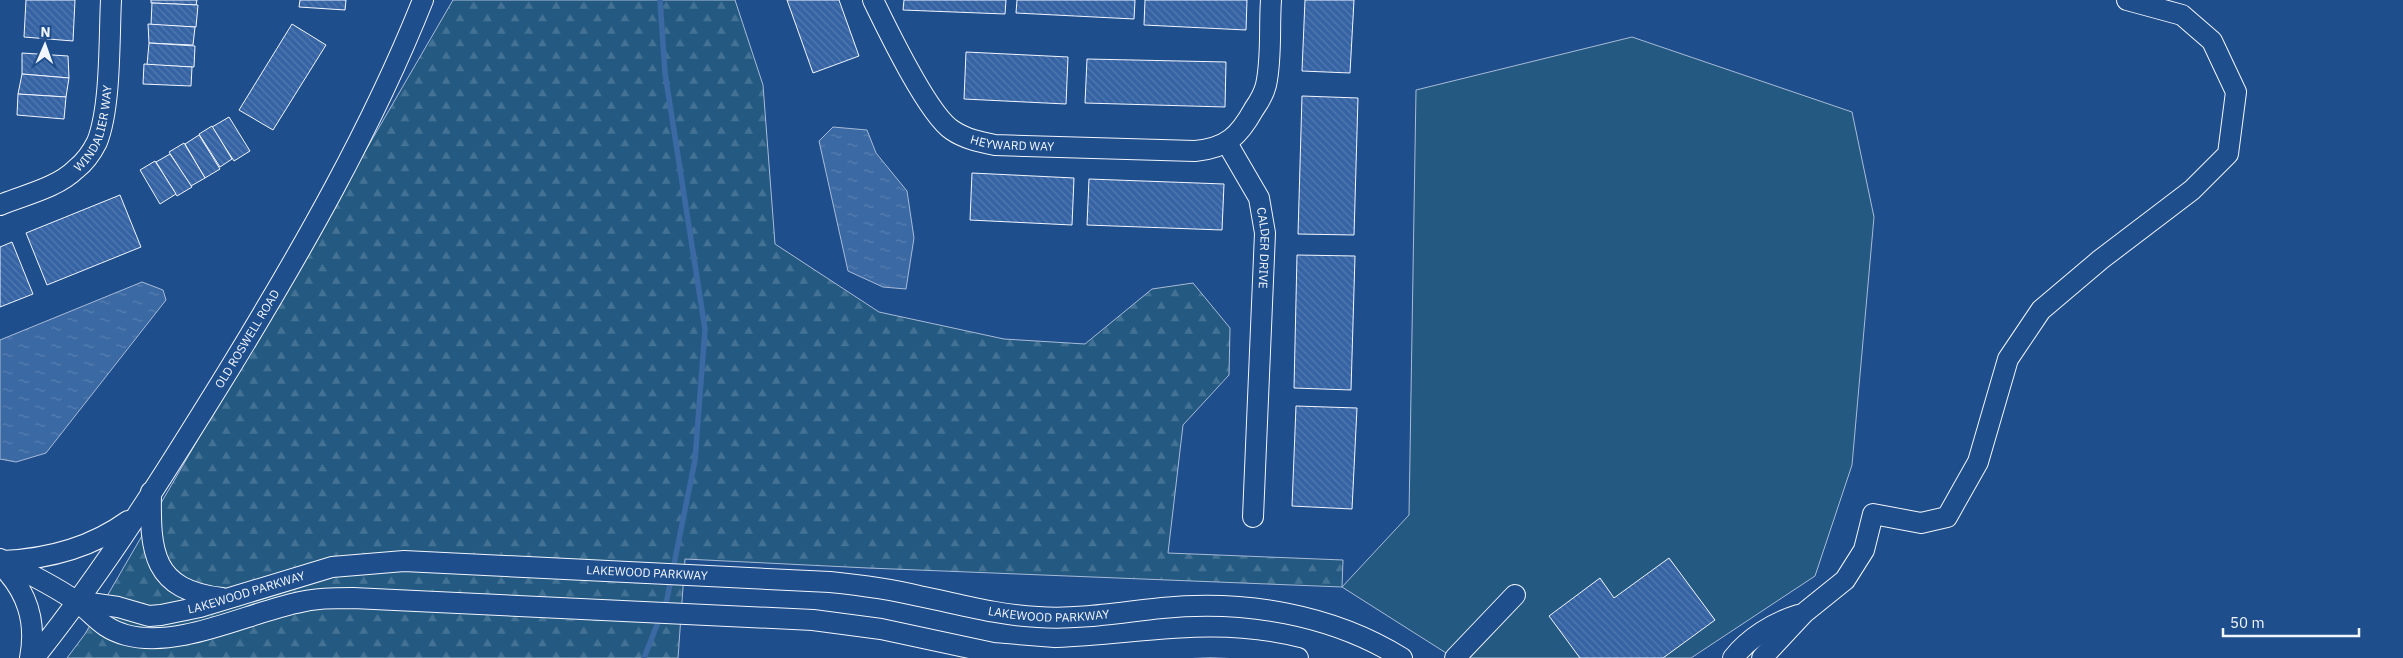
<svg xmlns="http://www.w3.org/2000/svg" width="2403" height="658" viewBox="0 0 2403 658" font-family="'IBM Plex Sans',sans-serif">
	<defs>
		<pattern id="forest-firs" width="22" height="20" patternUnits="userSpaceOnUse" patternTransform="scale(1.25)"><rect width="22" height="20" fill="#245a82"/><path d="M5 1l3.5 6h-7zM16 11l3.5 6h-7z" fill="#447295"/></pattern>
		<pattern id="water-ripples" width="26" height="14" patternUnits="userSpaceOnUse" patternTransform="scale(1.25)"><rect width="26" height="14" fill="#3b69a3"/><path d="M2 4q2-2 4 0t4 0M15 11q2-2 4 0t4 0" fill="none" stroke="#587fb1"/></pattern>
		<pattern id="building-back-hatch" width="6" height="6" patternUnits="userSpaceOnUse" patternTransform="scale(1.25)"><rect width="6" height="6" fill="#3563a3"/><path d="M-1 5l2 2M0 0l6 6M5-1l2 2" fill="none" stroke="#537ab1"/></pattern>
	</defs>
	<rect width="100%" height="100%" fill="#1f4e8c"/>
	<path fill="url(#forest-firs)" stroke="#a8bbd7" d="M 453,0 L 735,0 L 763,85 L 775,244 L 879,312 L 1004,339 L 1085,344 L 1152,289 L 1193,283 L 1230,328 L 1229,375 L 1183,425 L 1168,553 L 1343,560 L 1342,587 L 868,568 L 685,559 L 678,658 L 67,658 L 85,634 Z"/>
	<path fill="#245a82" stroke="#a8bbd7" d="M 1632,37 L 1852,112 L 1874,217 L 1852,465 L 1815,576 L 1691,658 L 1454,658 L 1342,587 L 1409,515 L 1416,90 Z"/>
	<g fill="url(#water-ripples)" stroke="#a8bbd7">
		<path d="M 833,127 L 867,130 L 876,153 L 907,191 L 914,238 L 906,289 L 883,287 L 848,271 L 819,141 Z"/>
		<path d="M 142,282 L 163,290 L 166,300 L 46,453 L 16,462 L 0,459 L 0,340 Z"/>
	</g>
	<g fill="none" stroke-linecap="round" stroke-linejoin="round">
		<g stroke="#3b69a3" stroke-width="5.5">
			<path d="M 660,0 L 665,73 L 705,329 L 695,460 L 667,599 L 664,608"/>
			<path d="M 644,658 L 660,617"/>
		</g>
	</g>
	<g fill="url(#building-back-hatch)" stroke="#f2f6ff">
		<path d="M 26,0 L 75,0 L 73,41 L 24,37 Z"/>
		<path d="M 151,0 L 197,0 L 196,5 L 151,3 Z"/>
		<path d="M 300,0 L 346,0 L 345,10 L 299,7 Z"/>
		<path d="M 787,0 L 839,0 L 859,56 L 813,73 Z"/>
		<path d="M 904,0 L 1006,0 L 1005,14 L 903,10 Z"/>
		<path d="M 1017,0 L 1135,0 L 1134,19 L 1016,13 Z"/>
		<path d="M 1145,0 L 1247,0 L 1246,30 L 1144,25 Z"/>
		<path d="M 1305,0 L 1354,0 L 1350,73 L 1302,71 Z"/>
		<path d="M 152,3 L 198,5 L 196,27 L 151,25 Z"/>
		<path d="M 148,24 L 195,27 L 193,45 L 149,43 Z"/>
		<path d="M 292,24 L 326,45 L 273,130 L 239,110 Z"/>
		<path d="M 149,43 L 195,46 L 194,67 L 147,65 Z"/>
		<path d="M 966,52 L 1068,57 L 1066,104 L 964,99 Z"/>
		<path d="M 22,53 L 68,56 L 69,78 L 22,74 Z"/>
		<path d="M 1087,59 L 1226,62 L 1225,107 L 1085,103 Z"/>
		<path d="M 144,64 L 192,67 L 191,86 L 143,84 Z"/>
		<path d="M 22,74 L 69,78 L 66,97 L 18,94 Z"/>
		<path d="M 18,94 L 66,97 L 64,119 L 17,115 Z"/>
		<path d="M 1302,96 L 1358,98 L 1354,235 L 1298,234 Z"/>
		<path d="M 229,117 L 250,151 L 234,161 L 212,127 Z"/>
		<path d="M 212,126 L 232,159 L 220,167 L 199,134 Z"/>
		<path d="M 199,135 L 220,169 L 205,178 L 185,144 Z"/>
		<path d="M 184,143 L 205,178 L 191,186 L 169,152 Z"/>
		<path d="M 170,154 L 192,187 L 177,196 L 156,162 Z"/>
		<path d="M 155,161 L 176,194 L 160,204 L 140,170 Z"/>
		<path d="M 972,173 L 1074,178 L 1072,225 L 970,220 Z"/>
		<path d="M 1089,179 L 1224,184 L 1222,230 L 1087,225 Z"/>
		<path d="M 120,195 L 141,247 L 47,285 L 26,233 Z"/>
		<path d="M 12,242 L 33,294 L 0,307 L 0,247 Z"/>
		<path d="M 1297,255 L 1355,256 L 1351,390 L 1294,388 Z"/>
		<path d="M 1296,406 L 1357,408 L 1352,509 L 1292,506 Z"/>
		<path d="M 1669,558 L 1715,620 L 1663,658 L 1580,658 L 1549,616 L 1600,578 L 1614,598 Z"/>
	</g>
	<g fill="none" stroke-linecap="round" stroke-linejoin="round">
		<defs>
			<g id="minor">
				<path id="s1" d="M 873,0 C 887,29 928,114 952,130 C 965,139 980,142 995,145 L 1195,151 C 1227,148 1239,136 1254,109 C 1259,102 1264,93 1266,85 C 1272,58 1269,27 1271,0"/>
				<path id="s2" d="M 1227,143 L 1259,198 L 1265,233 L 1253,517"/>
				<path id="s3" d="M 0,205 C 24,195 57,188 76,169 C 85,162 92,152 97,142 C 111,107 109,39 111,0"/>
				<path d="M 151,492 C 150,552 152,590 222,598"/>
				<path d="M 0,559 C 25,572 54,585 77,602 C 96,616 101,628 126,635 C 178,649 245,614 296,603 C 315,598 333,598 353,598 L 813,620 L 881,629 L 993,653 L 1053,658"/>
				<path d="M 3,561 C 47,559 92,547 128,521"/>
				<path d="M 1,565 C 27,591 37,621 30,658"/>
				<path id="s4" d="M 76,601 L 118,607 L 149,616 L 161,615 L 200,607 L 332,567 L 404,561 L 830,582 C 860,585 890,589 919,596 C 959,604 997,615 1038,617 C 1079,620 1121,612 1162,608 C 1245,600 1331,614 1402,658"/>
				<path id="s5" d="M 34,658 C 107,567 169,467 230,368 C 302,250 372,128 423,0"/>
				<path d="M 1057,658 C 1142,655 1212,636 1298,658"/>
				<path d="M 1455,658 L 1515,595"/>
				<path d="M 1733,658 C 1749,638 1773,623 1798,615"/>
				<path d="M 1762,658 L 1804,613 L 1845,580 L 1864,550 L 1873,514 L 1921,523 L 1947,517 L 1978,462 L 2008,359 L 2041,310 L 2100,260 L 2192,190 L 2228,154 L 2236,92 L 2212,41 L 2182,15 L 2127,0"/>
			</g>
		</defs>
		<use href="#minor" stroke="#f2f6ff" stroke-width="22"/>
		<use href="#minor" stroke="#1f4e8c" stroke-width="20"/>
	</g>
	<g text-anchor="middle" stroke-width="4" stroke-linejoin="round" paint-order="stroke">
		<g font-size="12" fill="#f2f6ff" stroke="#1f4e8c">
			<text dy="4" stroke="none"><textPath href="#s3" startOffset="131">WINDALIER WAY</textPath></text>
			<text dy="4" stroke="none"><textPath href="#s1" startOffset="216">HEYWARD WAY</textPath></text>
			<text dy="4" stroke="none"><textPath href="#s2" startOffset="114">CALDER DRIVE</textPath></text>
			<text dy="4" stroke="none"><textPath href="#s5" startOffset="384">OLD ROSWELL ROAD</textPath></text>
			<text dy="4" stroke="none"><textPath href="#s4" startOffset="580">LAKEWOOD PARKWAY</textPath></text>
			<text dy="4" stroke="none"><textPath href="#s4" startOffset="175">LAKEWOOD PARKWAY</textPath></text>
			<text dy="4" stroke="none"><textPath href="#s4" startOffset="985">LAKEWOOD PARKWAY</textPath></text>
		</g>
	</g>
	<g transform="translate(45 45) rotate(2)" stroke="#1f4e8c" stroke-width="4" paint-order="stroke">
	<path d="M0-4L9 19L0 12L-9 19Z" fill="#f2f6ff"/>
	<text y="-8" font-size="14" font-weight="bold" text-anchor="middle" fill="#f2f6ff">N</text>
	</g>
	<path d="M2223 628v8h136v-8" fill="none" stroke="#f2f6ff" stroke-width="2.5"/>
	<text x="2230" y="628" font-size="15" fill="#f2f6ff" stroke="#1f4e8c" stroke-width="4" paint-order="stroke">50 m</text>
</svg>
